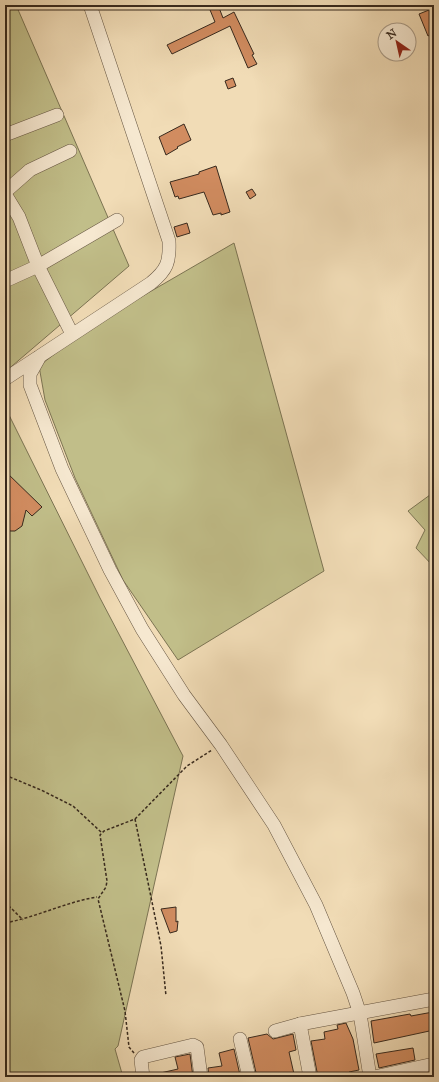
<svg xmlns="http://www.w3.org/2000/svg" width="439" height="1082" viewBox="0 0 439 1082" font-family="'IM FELL Great Primer',serif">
	<rect width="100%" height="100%" fill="#f1dcb6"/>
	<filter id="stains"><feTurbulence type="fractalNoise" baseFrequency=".005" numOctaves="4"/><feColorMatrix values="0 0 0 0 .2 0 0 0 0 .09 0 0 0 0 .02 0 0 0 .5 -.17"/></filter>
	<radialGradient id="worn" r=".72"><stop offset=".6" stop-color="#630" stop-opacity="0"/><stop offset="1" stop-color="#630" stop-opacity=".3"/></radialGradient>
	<g fill="#c1be89" stroke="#7c7453">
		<path d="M 5,5 L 16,5 L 129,266 L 5,372 Z"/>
		<path d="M 234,243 L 324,571 L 178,660 L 123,580 L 75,478 L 45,400 L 39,366 L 91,326 Z"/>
		<path d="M 5,407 L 100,598 L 183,756 L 118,1046 L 115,1049 L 123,1077 L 5,1077 Z"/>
		<path d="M 434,492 L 434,567 L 416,548 L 425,530 L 408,511 Z"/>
	</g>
	<g fill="#d18c60" stroke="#37291d">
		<path d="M 208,5 L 218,5 L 223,18 L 234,12 L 254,54 L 252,55 L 257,64 L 248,68 L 230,26 L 172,54 L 167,45 L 215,22 Z"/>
		<path d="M 434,8 L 434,33 L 428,36 L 419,14 Z"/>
		<path d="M 233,78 L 236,86 L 228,89 L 225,81 Z"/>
		<path d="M 184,124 L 191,140 L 177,147 L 178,148 L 166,155 L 159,137 Z"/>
		<path d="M 216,166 L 230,212 L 221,215 L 221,213 L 213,215 L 204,192 L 179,199 L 178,196 L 175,197 L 170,182 L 199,174 L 199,172 Z"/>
		<path d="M 252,189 L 256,195 L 250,199 L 246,192 Z"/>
		<path d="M 187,223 L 190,233 L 177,237 L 174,227 Z"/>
		<path d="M 5,471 L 42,507 L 32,516 L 26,510 L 22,526 L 15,531 L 10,531 L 5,525 L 5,518 L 8,513 L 5,510 L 5,502 L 10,497 L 5,492 Z"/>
		<path d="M 176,907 L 176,922 L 178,921 L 177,931 L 170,933 L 161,909 Z"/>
		<path d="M 433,1012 L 434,1030 L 374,1043 L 371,1021 L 410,1014 L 411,1016 Z"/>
		<path d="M 346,1023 L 353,1039 L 359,1070 L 349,1072 L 350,1077 L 318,1077 L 311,1041 L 325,1039 L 324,1032 L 338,1029 L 337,1025 Z"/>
		<path d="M 267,1034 L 273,1039 L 293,1034 L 296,1050 L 289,1052 L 294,1074 L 286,1077 L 257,1077 L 248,1038 Z"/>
		<path d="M 413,1048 L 415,1060 L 379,1068 L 376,1054 Z"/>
		<path d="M 234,1049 L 240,1075 L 231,1077 L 209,1077 L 208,1068 L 222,1066 L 219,1053 Z"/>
		<path d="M 190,1054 L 193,1077 L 157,1077 L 156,1074 L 178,1069 L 175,1057 Z"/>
	</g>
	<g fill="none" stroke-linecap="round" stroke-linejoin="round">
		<defs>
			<g id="minor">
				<path d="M 90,5 L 169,241 C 170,262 167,270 151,283 L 40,356 L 30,374 L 30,385 L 62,469 L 110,570 L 142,629 L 184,695 L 221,745 L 274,825 L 316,905 L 353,993 L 360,1014 L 370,1077"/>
				<path d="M 5,135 L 57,115"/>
				<path d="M 5,192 L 30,170 L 70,151"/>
				<path d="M 5,194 L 19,217 L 38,266 L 72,334"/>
				<path d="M 5,281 L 38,266 L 117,220"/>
				<path d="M 5,379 L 37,358"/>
				<path d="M 300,1024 L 310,1077"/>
				<path d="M 275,1031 L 300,1024 L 434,999"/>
				<path d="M 240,1039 L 249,1077"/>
				<path d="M 143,1077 L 141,1060 L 143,1057 L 193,1045 L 197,1047 L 201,1077"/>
				<path d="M 374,1077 L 429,1065 L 434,1066"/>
			</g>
		</defs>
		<use href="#minor" stroke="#665643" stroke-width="14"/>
		<g stroke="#37291d" stroke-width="1.5" stroke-dasharray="3 2" stroke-linecap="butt">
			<path d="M 5,775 L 41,790 L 73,806 L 101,832"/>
			<path d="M 135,819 L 161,946 L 166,996"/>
			<path d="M 5,902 L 23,920"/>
			<path d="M 5,923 C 37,917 66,902 97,897"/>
			<path d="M 134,1053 L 129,1047 L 125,1011 L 98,899 L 106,887 L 107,881 L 100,835 L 104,831 L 135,819 L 187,766 L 212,750"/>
		</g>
		<use href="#minor" stroke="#f6e8d0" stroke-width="13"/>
	</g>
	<rect width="439" height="1082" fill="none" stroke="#f1dcb6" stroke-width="20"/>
	<rect x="6" y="6" width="427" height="1070" fill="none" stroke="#37291d" stroke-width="2"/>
	<rect x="10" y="10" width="419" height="1062" fill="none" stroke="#37291d"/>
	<g transform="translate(397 42) rotate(326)"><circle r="19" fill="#f6e8d0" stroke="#aa9c88"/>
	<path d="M0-3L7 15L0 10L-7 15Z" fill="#8f2418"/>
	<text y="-6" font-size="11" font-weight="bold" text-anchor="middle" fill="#37291d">N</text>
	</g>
	<rect width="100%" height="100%" filter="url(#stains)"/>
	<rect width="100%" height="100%" fill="url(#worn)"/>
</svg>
